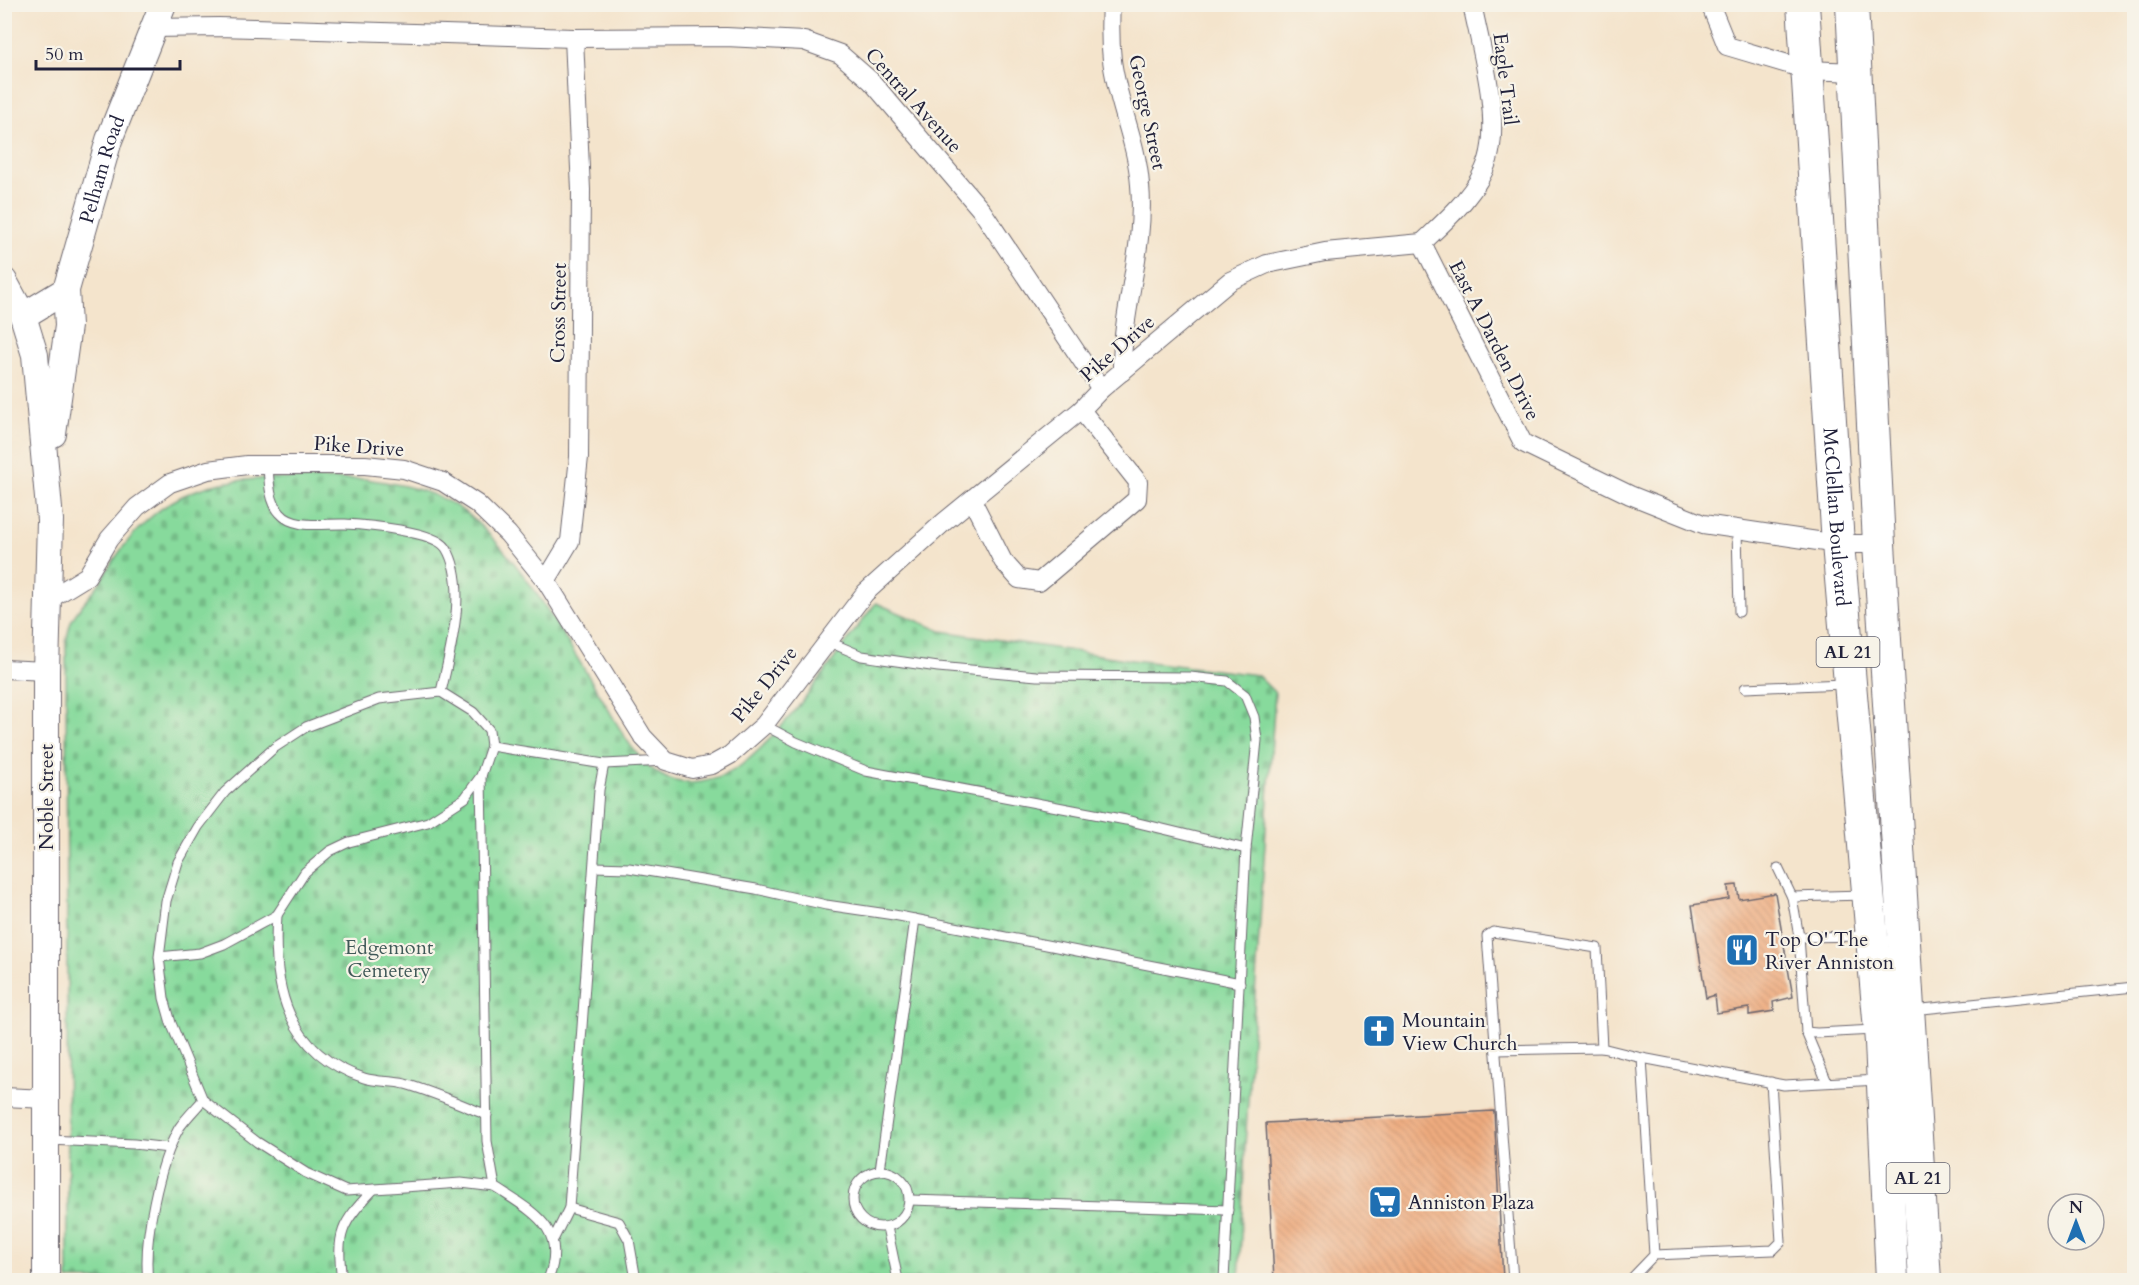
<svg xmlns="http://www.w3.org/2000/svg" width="2139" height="1285" viewBox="0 0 2139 1285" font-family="Cardo,serif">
	<defs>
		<pattern id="cemetery-stones" width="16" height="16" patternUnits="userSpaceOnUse" patternTransform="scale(1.5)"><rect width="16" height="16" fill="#87da9c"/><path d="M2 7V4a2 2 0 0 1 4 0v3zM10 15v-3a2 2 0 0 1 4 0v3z" fill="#74bb87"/></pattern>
		<pattern id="building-back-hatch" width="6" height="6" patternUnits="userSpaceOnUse" patternTransform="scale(1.5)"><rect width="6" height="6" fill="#eeab7e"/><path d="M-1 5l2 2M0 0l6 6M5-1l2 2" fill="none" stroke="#cc936e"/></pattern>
	</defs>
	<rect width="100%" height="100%" fill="#f7f3e8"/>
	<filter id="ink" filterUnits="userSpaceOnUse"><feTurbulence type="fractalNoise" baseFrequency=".0167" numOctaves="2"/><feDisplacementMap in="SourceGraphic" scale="12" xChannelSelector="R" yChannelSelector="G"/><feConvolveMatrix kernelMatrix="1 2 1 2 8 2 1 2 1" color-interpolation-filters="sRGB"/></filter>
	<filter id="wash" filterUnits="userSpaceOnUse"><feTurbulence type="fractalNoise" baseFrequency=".008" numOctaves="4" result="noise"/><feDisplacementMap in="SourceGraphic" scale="24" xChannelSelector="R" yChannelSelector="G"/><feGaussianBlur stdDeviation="1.35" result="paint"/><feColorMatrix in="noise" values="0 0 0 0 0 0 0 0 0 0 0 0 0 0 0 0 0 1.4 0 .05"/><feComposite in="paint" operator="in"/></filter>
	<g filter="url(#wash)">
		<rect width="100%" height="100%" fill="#f4e4cc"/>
		<path fill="url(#cemetery-stones)" stroke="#547e6c" stroke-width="1.5" d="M 365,479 C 402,484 440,491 470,516 C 526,565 561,633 600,695 C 616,721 632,757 659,774 C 684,790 718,782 740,766 C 791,727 835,654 876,603 L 941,631 L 1132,660 L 1257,675 L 1275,693 L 1245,1145 L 1239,1280 L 68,1280 L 66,642 C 68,635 69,626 72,620 C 80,605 94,593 102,579 C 171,460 244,480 365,479 Z"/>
		<g id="blocks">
			<g fill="url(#building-back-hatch)">
				<path d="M 1737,885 L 1739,899 L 1775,893 L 1793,997 L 1773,1002 L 1774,1011 L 1749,1015 L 1749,1008 L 1717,1013 L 1715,995 L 1706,998 L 1692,905 L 1729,899 L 1728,886 Z"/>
				<path d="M 1494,1111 L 1503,1280 L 1274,1280 L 1266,1123 Z"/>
			</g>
		</g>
	</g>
	<g filter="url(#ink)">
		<use href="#blocks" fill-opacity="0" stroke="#6c666e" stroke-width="1.5"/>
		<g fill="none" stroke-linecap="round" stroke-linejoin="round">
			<defs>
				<g id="lane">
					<path d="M 268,465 C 269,481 269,501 280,513 C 294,530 325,523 345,524 C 366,525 435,531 446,548 C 469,586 450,651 441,692"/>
					<path d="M 1737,530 L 1739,612"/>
					<path d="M 827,641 L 862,656 L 938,667 L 1037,676 L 1190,677 L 1227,681 L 1245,695 L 1254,717 L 1257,740 L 1246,849 L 1224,1280"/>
					<path d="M 1745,688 L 1844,684"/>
					<path d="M 764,725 L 796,742 L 866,771 L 1126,820 L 1246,849"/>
					<path d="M 491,746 L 604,764 L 666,761"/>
					<path d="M 481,776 L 487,1141 L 495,1187 C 534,1213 568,1228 548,1280"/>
					<path d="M 594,867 L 629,868 L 756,889 L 826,905 L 894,915 L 1240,983"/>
					<path d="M 1778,868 L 1792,897 L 1799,937 L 1806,1032"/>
					<path d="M 1792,897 L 1863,895"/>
					<path d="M 277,915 C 272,987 287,1053 364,1078 C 377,1082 392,1081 405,1084 C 433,1092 460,1104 487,1115"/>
					<path d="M 1799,937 L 1868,936"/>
					<path d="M 159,957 L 200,953 L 224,944 L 277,915 L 305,872 L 330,851 L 349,842 L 428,822 L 465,798 L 481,776 L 491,746 L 489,730 L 473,712 L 441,692 L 379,699 L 306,727 L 274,748 L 225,792 L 198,827 L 178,862 L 166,901 L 159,957 L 164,998 L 171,1023 L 203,1100 L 257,1142 L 306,1173 L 346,1191 L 461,1183 L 495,1187"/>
					<path d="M 1913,1010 L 2134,987"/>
					<path d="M 1496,1050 L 1602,1048"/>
					<path d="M 1827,1082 L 1806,1032 L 1817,1033 L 1874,1030"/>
					<path d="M 49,1140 L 134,1144 L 169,1148"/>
					<path d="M 880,1170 L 915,919"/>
					<circle cx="881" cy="1199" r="28"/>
					<path d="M 910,1200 L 1228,1210"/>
					<path d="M 569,1208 L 619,1222 L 629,1240 L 636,1280"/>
					<path d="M 887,1227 L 898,1280"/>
					<path d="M 554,1238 L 569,1208 L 599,790 L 604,764"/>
					<path d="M 1654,1255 L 1773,1250 L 1781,1242 L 1771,1082"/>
					<path d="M 148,1280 C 143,1240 159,1164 179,1128 C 186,1118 195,1109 203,1100"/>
					<path d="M 342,1280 C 336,1233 341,1224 373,1190"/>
					<path d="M 1513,1280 L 1487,936 L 1493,932 L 1597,948 L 1602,1048 L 1642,1058 L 1784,1085 L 1879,1080"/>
					<path d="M 1630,1280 L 1654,1255 L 1642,1058"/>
				</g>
				<g id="street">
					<path d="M 1111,4 C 1110,22 1110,42 1112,60 C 1117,102 1137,142 1140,185 C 1146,249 1121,309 1122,372"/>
					<path d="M 1710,4 L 1727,46 L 1808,70 L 1855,72"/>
					<path d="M 153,28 L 219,27 L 574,38 L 726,37 L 804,41 L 840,54 L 871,81 L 982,211 L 1101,389"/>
					<path d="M 1422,243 L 1523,443 L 1630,495 L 1703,524 L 1838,544 L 1879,544"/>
					<path d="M 1422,243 C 1446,220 1477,194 1488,160 C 1501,117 1481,49 1472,4"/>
					<path d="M 972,500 L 1003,561 L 1019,579 L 1039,582 L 1137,499 L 1138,482 L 1081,410"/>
					<path d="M 546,581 L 570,541 L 579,457 L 581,190 L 574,38"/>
					<path d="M 48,600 L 87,576 L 109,539 L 137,507 L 170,483 L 208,470 L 247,465 L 365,465 L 404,469 L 443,482 L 477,504 L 508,534 L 546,581 L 643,737 L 666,761 L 692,769 L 712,765 L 730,755 L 764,725 L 865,593 L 944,522 L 1081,410 L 1101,389 L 1230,281 L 1267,264 L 1325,252 L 1422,243"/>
					<path d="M 4,669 L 46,671"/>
					<path d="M 4,1097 L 46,1099"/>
				</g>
				<g id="secondary">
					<path d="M 4,281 L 23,316 L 35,355 L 50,520 L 46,671 L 46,1280"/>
					<path id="s1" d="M 23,316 L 66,290 L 109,140 L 163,4"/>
					<path d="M 53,434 L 68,326 L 66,290"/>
				</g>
				<g id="highway">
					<path id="s2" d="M 1803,4 L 1838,544 L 1881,1042 L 1892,1280"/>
					<path d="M 1852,4 L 1879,544 L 1925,1280"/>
				</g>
			</defs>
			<use href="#lane" stroke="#6c666e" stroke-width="11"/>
			<use href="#street" stroke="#6c666e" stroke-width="20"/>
			<use href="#secondary" stroke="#6c666e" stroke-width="28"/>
			<use href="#highway" stroke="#6c666e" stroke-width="34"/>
			<use href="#lane" stroke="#fff" stroke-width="9"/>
			<use href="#street" stroke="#fff" stroke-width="18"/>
			<use href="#secondary" stroke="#fff" stroke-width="26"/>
			<use href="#highway" stroke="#fff" stroke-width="32"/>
		</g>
	</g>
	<defs>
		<symbol id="restaurant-square" viewBox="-11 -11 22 22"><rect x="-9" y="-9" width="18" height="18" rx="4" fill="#1f6fb2" stroke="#f7f3e8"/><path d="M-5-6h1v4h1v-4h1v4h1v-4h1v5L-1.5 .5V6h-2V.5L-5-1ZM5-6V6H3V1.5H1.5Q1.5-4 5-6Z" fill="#fff"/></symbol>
		<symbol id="church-square" viewBox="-11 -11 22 22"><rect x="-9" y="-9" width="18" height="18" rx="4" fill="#1f6fb2" stroke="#f7f3e8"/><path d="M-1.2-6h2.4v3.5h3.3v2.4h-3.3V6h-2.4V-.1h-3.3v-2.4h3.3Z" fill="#fff"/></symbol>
		<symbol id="supermarket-square" viewBox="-11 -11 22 22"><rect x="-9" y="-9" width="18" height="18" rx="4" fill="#1f6fb2" stroke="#f7f3e8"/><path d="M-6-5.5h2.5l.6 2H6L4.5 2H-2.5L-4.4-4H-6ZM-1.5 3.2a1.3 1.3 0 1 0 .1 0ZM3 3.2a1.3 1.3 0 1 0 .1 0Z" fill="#fff"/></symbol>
	</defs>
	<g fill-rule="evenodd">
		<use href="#restaurant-square" x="1723" y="931" width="38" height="38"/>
		<use href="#church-square" x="1360" y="1012" width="38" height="38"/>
		<use href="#supermarket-square" x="1366" y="1183" width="38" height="38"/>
	</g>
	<g text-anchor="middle" stroke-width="4.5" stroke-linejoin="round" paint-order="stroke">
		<g fill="#f7f3e8" stroke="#62616f" stroke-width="1.5">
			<rect x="1816.5" y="637" width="63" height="30" rx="4.5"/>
			<rect x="1886.5" y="1163" width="63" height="30" rx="4.5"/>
		</g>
		<g font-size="18" font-weight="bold" fill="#22223b">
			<text x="1848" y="658">AL 21</text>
			<text x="1918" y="1184">AL 21</text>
		</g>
		<g font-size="20" fill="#22223b" stroke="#f7f3e8">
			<text transform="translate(1506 79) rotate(83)" y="7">Eagle Trail</text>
			<text transform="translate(914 100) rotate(48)" y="7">Central Avenue</text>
			<text transform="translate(1148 112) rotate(78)" y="7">George Street</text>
			<text dy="7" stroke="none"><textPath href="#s1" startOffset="176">Pelham Road</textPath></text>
			<text transform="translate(558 313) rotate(-89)" y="7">Cross Street</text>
			<text transform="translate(1495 340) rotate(63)" y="7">East A Darden Drive</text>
			<text transform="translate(1117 348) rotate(-41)" y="7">Pike Drive</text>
			<text transform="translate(359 446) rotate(4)" y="7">Pike Drive</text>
			<text dy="7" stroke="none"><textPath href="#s2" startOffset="514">McClellan Boulevard</textPath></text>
			<text transform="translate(764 684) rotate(-51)" y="7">Pike Drive</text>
			<text transform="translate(46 797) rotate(-90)" y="7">Noble Street</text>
		</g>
		<g font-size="20" fill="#22223b" stroke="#f7f3e8" text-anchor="start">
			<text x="1765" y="946">Top O' The<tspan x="1765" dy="23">River Anniston</tspan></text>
			<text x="1402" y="1027">Mountain<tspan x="1402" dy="23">View Church</tspan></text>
			<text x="1408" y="1209">Anniston Plaza</text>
		</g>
		<g font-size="20" fill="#405958" stroke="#f7f3e8">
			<text x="389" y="954">Edgemont<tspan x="389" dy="23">Cemetery</tspan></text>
		</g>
	</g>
	<rect width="2139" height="1285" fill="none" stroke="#f7f3e8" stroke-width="24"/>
	<g transform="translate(2076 1222)"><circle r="28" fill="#f7f3e8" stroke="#a29fa3" stroke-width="1.5"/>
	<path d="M0-4.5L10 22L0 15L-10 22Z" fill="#1f6fb2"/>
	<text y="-9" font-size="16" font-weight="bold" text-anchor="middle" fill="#22223b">N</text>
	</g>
	<path d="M36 60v9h144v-9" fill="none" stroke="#22223b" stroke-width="3"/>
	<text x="45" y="60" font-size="18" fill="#22223b" stroke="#f7f3e8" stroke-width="4.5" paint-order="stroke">50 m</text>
</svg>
